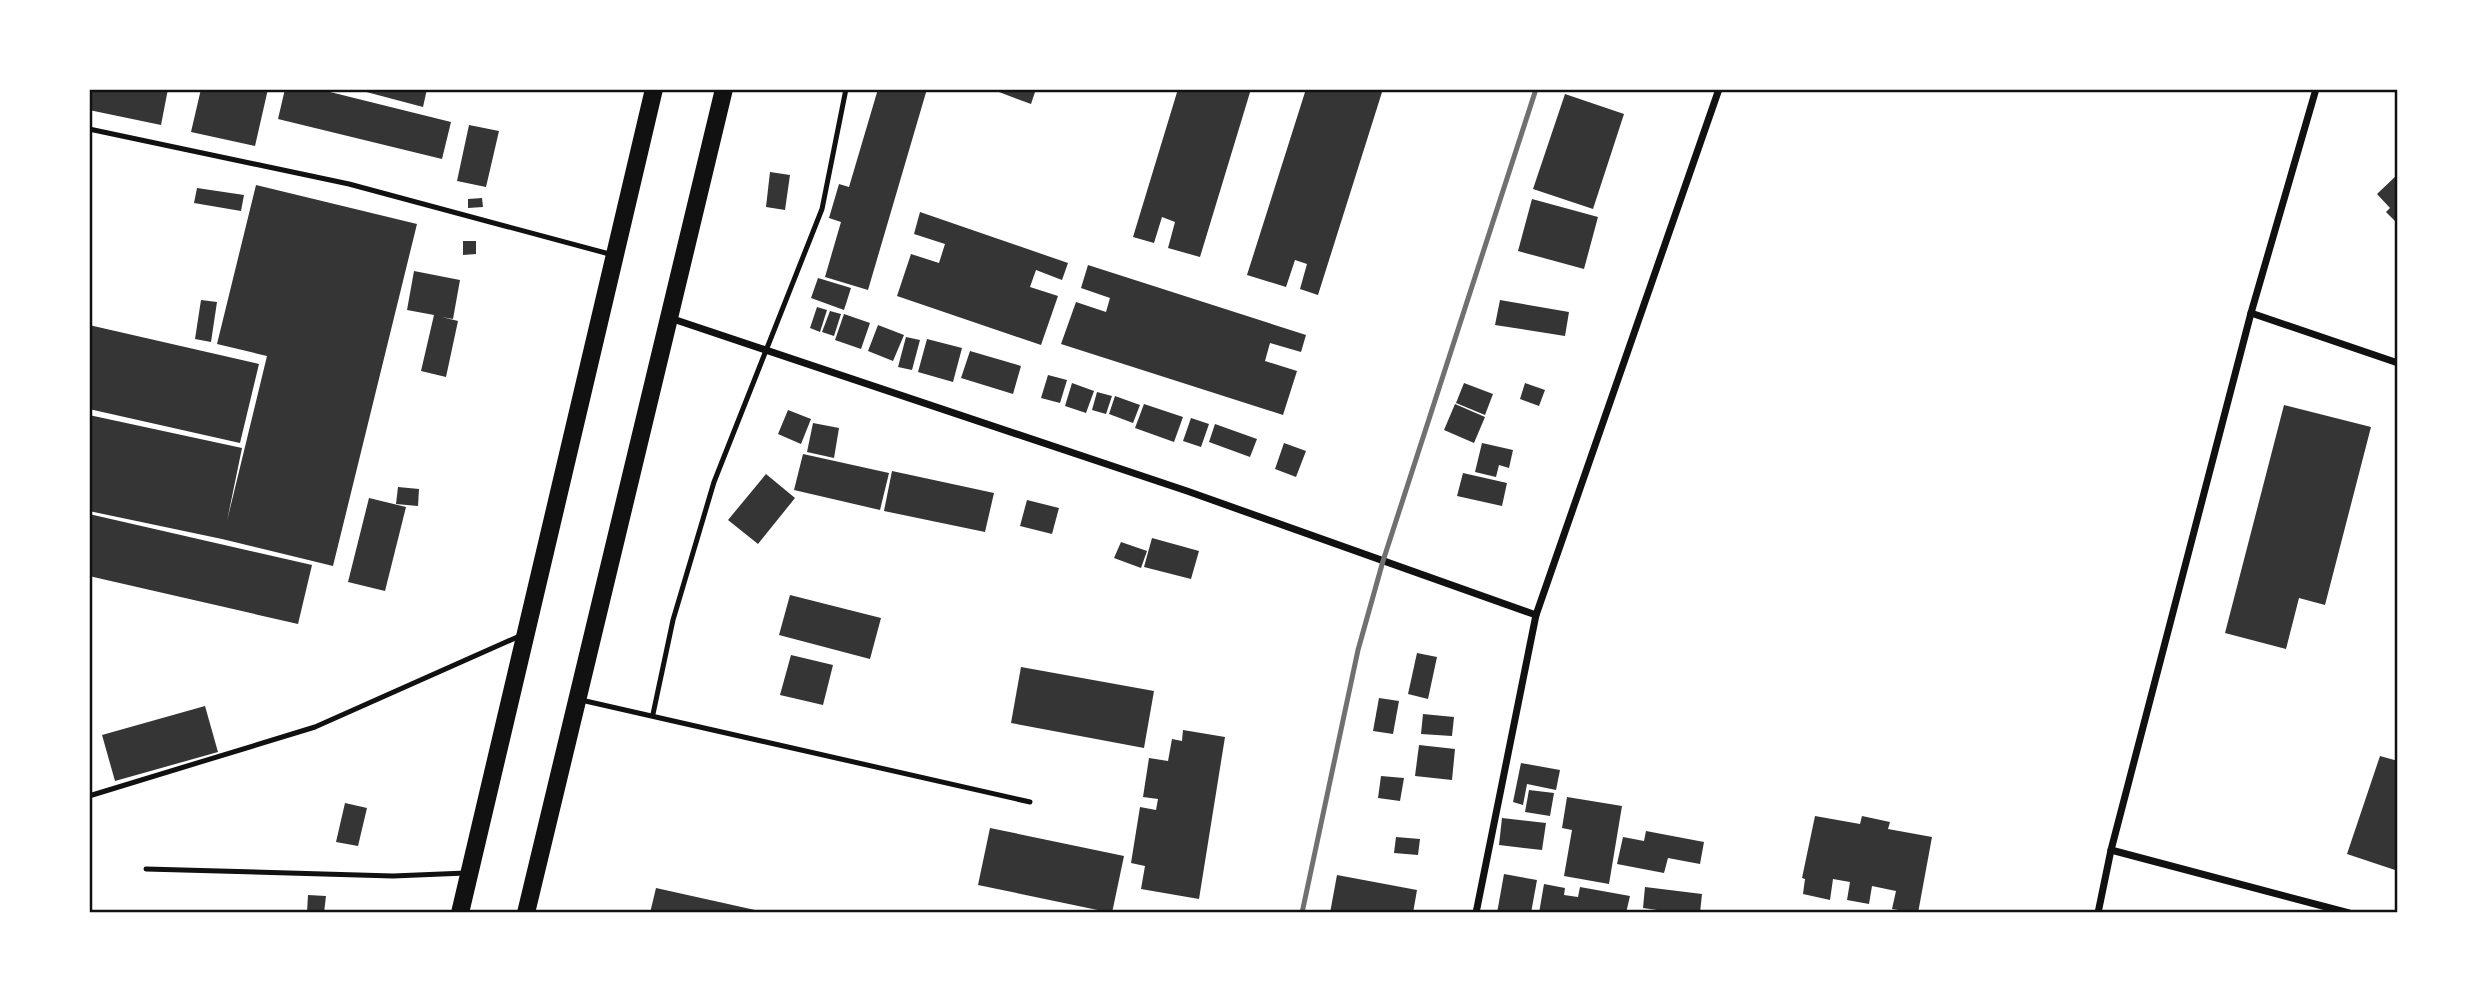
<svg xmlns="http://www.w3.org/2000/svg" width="2487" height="1002" viewBox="0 0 2487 1002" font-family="'PT Sans Narrow',sans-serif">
	<rect width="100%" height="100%" fill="#fff"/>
	<g fill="#353535">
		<path d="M 89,89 L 168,89 L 161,125 L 89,110 Z"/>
		<path d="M 201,89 L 268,89 L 255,146 L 191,132 Z"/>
		<path d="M 285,89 L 318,89 L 451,122 L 442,159 L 278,119 Z"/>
		<path d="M 355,89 L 427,89 L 423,107 Z"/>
		<path d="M 878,89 L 927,89 L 868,290 L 825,277 L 841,222 L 829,218 L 839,184 L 849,187 Z"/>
		<path d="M 991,89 L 1036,89 L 1031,104 Z"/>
		<path d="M 1178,89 L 1251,89 L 1200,257 L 1168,248 L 1175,222 L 1162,217 L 1154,243 L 1133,237 Z"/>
		<path d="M 1306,89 L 1383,89 L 1318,295 L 1300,289 L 1307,264 L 1295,260 L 1286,287 L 1247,275 Z"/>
		<path d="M 1565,94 L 1624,114 L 1593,209 L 1533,189 Z"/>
		<path d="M 469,125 L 499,131 L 486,187 L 457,181 Z"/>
		<path d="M 770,172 L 790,175 L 785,210 L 766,207 Z"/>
		<path d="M 2398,174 L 2398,224 L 2386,212 L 2390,208 L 2377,194 Z"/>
		<path d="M 256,185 L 417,224 L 333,566 L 222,539 L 89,511 L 89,415 L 242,448 L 227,521 L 267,356 L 217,344 Z"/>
		<path d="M 197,188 L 244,195 L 241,211 L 194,203 Z"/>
		<path d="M 482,198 L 483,207 L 468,208 L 468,199 Z"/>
		<path d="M 1532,199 L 1598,217 L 1584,269 L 1518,251 Z"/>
		<path d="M 920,212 L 1068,263 L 1062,280 L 1036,270 L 1030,287 L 1058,296 L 1041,345 L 897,296 L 911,254 L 939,263 L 945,244 L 914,234 Z"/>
		<path d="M 463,241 L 476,241 L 476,254 L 463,255 Z"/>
		<path d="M 1088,265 L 1306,335 L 1301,352 L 1270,343 L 1265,361 L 1297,371 L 1283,415 L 1061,344 L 1076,302 L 1106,312 L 1110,298 L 1081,288 Z"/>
		<path d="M 414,271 L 460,280 L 453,319 L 442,317 L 458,321 L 446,377 L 421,371 L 434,315 L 407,310 Z"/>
		<path d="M 818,278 L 851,288 L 844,310 L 811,298 Z"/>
		<path d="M 201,300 L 217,302 L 211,342 L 195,339 Z"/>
		<path d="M 1500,300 L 1569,312 L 1565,336 L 1495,325 Z"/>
		<path d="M 817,307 L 827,310 L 820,332 L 810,328 Z"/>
		<path d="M 830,311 L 841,314 L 834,336 L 822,332 Z"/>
		<path d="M 844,314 L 870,323 L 861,349 L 835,340 Z"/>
		<path d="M 89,325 L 259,364 L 240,443 L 89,409 Z"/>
		<path d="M 878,325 L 904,335 L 893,361 L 868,351 Z"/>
		<path d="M 906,337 L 920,340 L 912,370 L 898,367 Z"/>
		<path d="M 927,339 L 962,348 L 953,382 L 918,372 Z"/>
		<path d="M 970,351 L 1021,366 L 1013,394 L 961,378 Z"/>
		<path d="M 1048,375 L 1067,380 L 1060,403 L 1041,398 Z"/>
		<path d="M 1072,383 L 1094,391 L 1086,413 L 1065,406 Z"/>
		<path d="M 1464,383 L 1493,394 L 1485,415 L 1456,403 Z"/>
		<path d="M 1525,383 L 1545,390 L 1539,406 L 1520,399 Z"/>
		<path d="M 1097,392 L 1112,396 L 1106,414 L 1092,410 Z"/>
		<path d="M 1115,396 L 1140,405 L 1133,423 L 1109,414 Z"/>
		<path d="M 1144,404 L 1183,417 L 1174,442 L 1135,428 Z"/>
		<path d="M 1455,404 L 1485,417 L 1474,443 L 1444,430 Z"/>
		<path d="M 2284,405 L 2371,427 L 2325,605 L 2299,598 L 2286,649 L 2225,633 Z"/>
		<path d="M 788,410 L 811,419 L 801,444 L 778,434 Z"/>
		<path d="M 1191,418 L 1209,424 L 1201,447 L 1183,441 Z"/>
		<path d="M 813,423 L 839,428 L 834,458 L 807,452 Z"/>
		<path d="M 1215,424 L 1257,439 L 1250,457 L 1209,442 Z"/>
		<path d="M 1284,443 L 1306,451 L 1296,477 L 1275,469 Z"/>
		<path d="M 1482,443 L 1513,450 L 1509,468 L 1499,465 L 1496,477 L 1475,472 Z"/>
		<path d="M 803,454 L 889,473 L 880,510 L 794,490 Z"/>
		<path d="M 892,471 L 994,493 L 985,532 L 884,511 Z"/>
		<path d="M 1463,473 L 1507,483 L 1502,506 L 1457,496 Z"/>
		<path d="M 766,474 L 795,498 L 758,544 L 728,520 Z"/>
		<path d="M 398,487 L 419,489 L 418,506 L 396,504 Z"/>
		<path d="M 369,498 L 406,507 L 385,591 L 348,582 Z"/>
		<path d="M 1027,500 L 1059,508 L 1052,534 L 1020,526 Z"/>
		<path d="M 89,514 L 312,565 L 298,624 L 89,576 Z"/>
		<path d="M 1152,538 L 1199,551 L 1191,579 L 1144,567 Z"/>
		<path d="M 1121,542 L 1147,551 L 1141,568 L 1114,558 Z"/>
		<path d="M 790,595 L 881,618 L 870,659 L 779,635 Z"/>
		<path d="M 1417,653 L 1437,657 L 1428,699 L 1408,694 Z"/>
		<path d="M 791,655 L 833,665 L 823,705 L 780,695 Z"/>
		<path d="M 1021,667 L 1154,691 L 1144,748 L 1011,723 Z"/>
		<path d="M 1379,698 L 1399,701 L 1393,734 L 1373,731 Z"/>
		<path d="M 205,706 L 218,752 L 115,781 L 102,735 Z"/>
		<path d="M 1423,714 L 1454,717 L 1452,736 L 1421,734 Z"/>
		<path d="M 1183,730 L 1225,737 L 1199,899 L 1141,889 L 1145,866 L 1131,863 L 1140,807 L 1156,810 L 1158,799 L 1143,797 L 1149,758 L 1168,761 L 1172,739 L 1182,741 Z"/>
		<path d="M 1419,745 L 1455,749 L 1452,780 L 1415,776 Z"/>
		<path d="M 2380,756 L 2398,761 L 2398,871 L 2347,854 Z"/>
		<path d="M 1521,763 L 1560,770 L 1556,790 L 1527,784 L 1523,805 L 1513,802 Z"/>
		<path d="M 1381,776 L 1404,778 L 1400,801 L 1378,798 Z"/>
		<path d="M 1529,790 L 1554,793 L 1550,816 L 1525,812 Z"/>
		<path d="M 1567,797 L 1622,806 L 1609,884 L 1564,876 L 1572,830 L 1562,828 Z"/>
		<path d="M 345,803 L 367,808 L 358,846 L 336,842 Z"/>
		<path d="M 1815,816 L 1860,824 L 1862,816 L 1890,822 L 1888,829 L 1932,837 L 1918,913 L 1892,909 L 1896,891 L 1872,886 L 1869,904 L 1847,900 L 1850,882 L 1833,879 L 1830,900 L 1803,894 L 1805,879 L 1802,878 Z"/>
		<path d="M 1502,818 L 1546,823 L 1542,850 L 1499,845 Z"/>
		<path d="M 990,828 L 1124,856 L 1112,913 L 978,885 Z"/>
		<path d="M 1646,831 L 1704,842 L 1700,864 L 1668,858 L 1664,873 L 1617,864 L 1623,837 L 1644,841 Z"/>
		<path d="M 1396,837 L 1420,839 L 1418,855 L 1394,853 Z"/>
		<path d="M 1504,874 L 1537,880 L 1531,913 L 1497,913 Z"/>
		<path d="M 1337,875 L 1417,890 L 1413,913 L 1330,913 Z"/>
		<path d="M 1544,884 L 1565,888 L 1564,895 L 1578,897 L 1580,887 L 1630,896 L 1626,913 L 1539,913 Z"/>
		<path d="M 1645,887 L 1702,894 L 1700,913 L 1678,913 L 1643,908 Z"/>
		<path d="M 656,888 L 764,912 L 763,913 L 650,913 Z"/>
		<path d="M 308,895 L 326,896 L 324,913 L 307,912 Z"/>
	</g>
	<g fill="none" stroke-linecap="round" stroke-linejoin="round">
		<g stroke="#111" stroke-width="5">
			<path d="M 89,129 L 349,184 L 613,255"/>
			<path d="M 581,700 L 1030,802"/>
			<path d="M 653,714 L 673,620 L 714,482 L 822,209 L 846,89"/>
			<path d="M 89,796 L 315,727 L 522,635"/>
			<path d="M 146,869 L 393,876 L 466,873"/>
		</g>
		<g stroke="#111" stroke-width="7">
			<path d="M 2251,313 L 2398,363"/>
			<path d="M 670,318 L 1187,491 L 1536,615"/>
			<path d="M 2111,850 L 2349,913"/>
			<path d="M 1476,913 L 1536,615 L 1719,89"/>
			<path d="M 2098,913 L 2111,850 L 2251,313 L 2316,89"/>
		</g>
		<g stroke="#111" stroke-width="18">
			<path d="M 460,913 L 654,89"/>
			<path d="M 526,913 L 724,89"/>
		</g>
		<path stroke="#707070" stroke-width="5" d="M 1302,913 L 1358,650 L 1383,561 L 1536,89"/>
	</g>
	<rect width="2487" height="1002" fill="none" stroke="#ffffff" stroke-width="182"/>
	<rect x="91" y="91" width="2305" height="820" fill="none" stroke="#111" stroke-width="2.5"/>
</svg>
